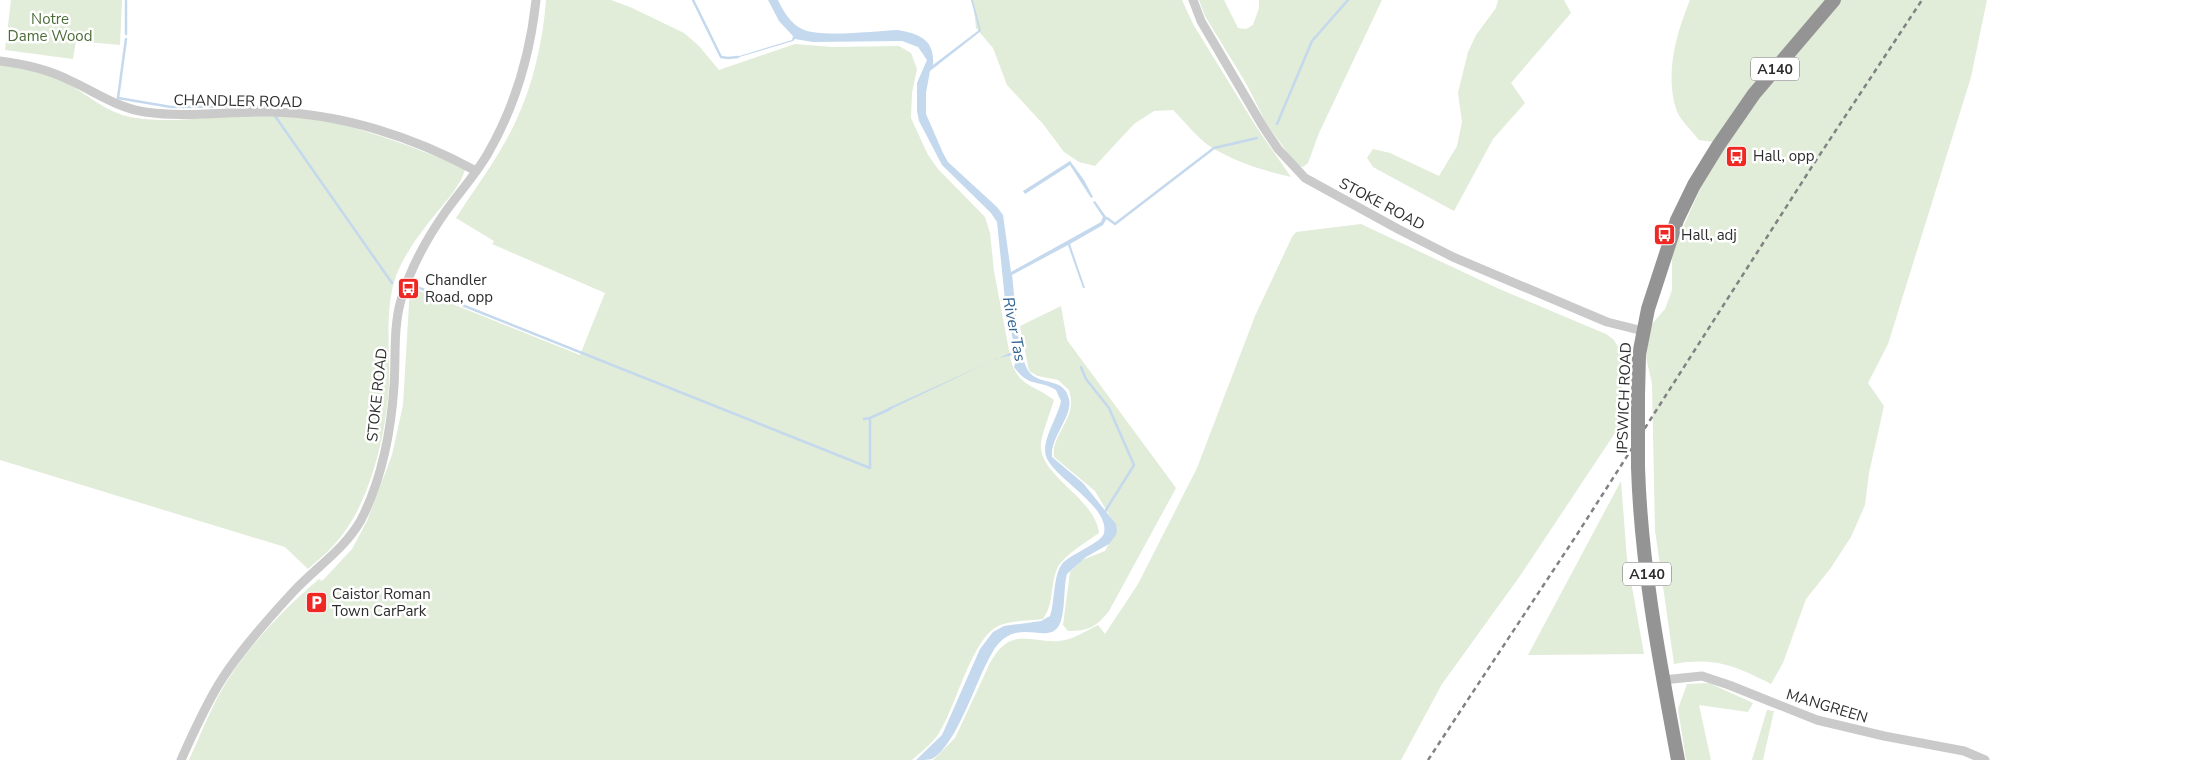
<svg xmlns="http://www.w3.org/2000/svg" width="2203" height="760" viewBox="0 0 2203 760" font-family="'Nunito Sans',sans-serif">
	<rect width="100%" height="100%" fill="#fff"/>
	<g fill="#e1ecd9">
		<path d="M 11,0 L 122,0 L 120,45 L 76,41 L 73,59 L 5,50 Z"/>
		<path d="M 546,0 L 611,0 L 630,7 L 684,33 L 699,46 L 719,70 L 795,44 L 832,47 L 899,46 L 911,53 L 917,69 L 912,93 L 911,118 L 928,155 L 938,169 L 985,217 L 990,233 L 994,271 L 1011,361 C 1019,387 1035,385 1054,400 C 1051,411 1039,440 1041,449 C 1045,479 1095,499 1099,533 C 1088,541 1061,557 1057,569 C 1050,586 1054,604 1043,619 C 1029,621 1011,620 998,626 C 971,640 956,707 939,733 C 932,744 922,751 912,760 L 189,760 C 201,734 212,705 227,681 C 251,643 285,608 319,579 L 322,581 L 325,578 L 352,549 L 367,521 L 392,455 L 403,405 L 410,287 L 580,355 L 605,293 L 492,244 L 494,241 L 456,218 C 476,187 499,157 515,123 C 533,85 543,42 546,0 Z"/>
		<path d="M 973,0 L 1182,0 L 1193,24 L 1257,128 L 1291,177 C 1264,171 1232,161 1208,145 C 1198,138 1183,120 1173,110 L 1154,111 L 1134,124 L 1095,166 L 1079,162 L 1064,152 L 1043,124 L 1007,85 L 993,48 L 976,28 Z"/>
		<path d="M 1199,0 L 1224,0 L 1238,28 L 1246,29 L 1253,25 L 1259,8 L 1259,0 L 1382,0 L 1319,133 L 1308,163 L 1303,167 L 1297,166 L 1266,123 L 1247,85 L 1205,16 Z"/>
		<path d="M 1498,0 L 1564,0 L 1571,13 L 1511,83 L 1525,103 L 1493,139 L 1454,211 L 1373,167 L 1367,158 L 1373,149 L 1390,153 L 1439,176 L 1457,146 L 1462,122 L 1458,93 L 1468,52 L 1476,35 L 1496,8 Z"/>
		<path d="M 1690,0 L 1826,0 L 1714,142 L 1699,140 C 1692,131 1679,119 1676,109 C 1665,73 1676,34 1690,0 Z"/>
		<path d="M 1841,0 L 1987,0 L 1971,77 L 1888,344 L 1868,383 L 1884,406 L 1869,473 L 1865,505 L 1851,537 L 1830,569 L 1806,599 L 1783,663 L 1771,684 C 1735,666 1716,657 1674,664 L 1655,530 L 1652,384 L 1646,357 L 1651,325 L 1665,309 L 1672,290 L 1672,252 L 1701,187 L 1725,148 L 1761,96 Z"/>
		<path d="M 0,63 C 18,67 39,70 55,77 C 83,89 104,114 136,118 C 183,125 230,112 276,114 C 338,118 398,141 455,164 L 465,170 C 460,186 448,199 438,211 C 421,232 402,256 394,282 C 385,314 390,350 389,384 C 387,429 372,494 345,531 C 335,546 322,557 308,569 L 285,547 L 0,460 Z"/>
		<path d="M 1361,224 L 1497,288 L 1606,334 L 1614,340 L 1621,352 L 1623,368 L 1619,427 L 1520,576 L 1442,684 L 1401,760 L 933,760 L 955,738 L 990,663 C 1013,620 1036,649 1069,639 C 1079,636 1089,629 1098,625 L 1105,634 L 1138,584 L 1197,468 L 1255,316 L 1292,237 L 1296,232 Z"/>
		<path d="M 1061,306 L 1067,340 L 1176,488 L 1109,611 C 1096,627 1089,631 1068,631 L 1063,625 L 1070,572 L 1082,560 L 1105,551 L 1117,528 L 1095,491 L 1054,457 C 1051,438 1071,422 1071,403 C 1071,399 1070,394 1069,390 L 1058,380 L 1038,376 L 1029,371 L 1020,326 Z"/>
		<path d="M 1621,481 L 1627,559 L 1644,654 L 1528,655 Z"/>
		<path d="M 1709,683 L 1753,703 L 1748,712 L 1699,705 L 1711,760 L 1686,760 L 1678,709 L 1687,684 Z"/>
		<path d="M 1767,710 L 1774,711 L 1763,760 L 1752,760 Z"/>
	</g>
	<g fill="#c4d9ed">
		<path d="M 768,0 L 778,0 C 783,11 791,24 802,29 C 820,38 875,31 898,30 C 920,34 935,40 933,65 L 979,30 L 971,0 L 973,0 L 981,31 L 930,71 L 926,93 L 926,114 L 943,153 L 948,162 L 997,207 L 1003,215 L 1011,272 L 1101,222 L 1103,217 L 1093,202 L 1095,201 L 1107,218 L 1103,225 L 1070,244 L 1085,288 L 1083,288 L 1068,245 L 1012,275 C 1015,296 1017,359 1030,373 C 1042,386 1064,377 1069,399 C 1073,417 1050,437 1052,457 L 1083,483 L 1116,524 L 1117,530 L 1116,535 L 1109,544 L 1086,557 L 1067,574 C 1063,588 1066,616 1058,627 C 1045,645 1014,614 992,653 C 976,680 957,745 932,759 C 928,760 921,760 916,760 L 942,735 L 980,649 L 993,632 L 1004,626 L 1041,621 L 1050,616 C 1055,602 1053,576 1062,564 C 1070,554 1102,543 1104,533 C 1110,506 1052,477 1046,456 C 1041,441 1058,417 1061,401 L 1056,390 C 1039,379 1029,388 1014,367 L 1016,361 L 1014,355 L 998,358 L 889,410 L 888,408 L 1012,352 L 1014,344 L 1006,310 L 997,222 L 991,213 L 942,165 L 919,121 L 917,111 L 917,83 L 927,60 L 918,47 L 902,41 L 813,42 L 795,39 L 793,41 L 736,58 L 736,57 L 792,40 L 793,36 L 779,21 Z"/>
		<path d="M 1070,161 L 1084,180 L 1093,197 L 1091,198 L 1070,165 L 1025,194 L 1023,191 Z"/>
	</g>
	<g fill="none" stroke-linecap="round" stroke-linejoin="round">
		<g stroke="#c4d9ed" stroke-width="2.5">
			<path d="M 693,0 L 721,57 L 728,58 L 738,57"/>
			<path d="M 126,34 L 126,0"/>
			<path d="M 126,39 L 118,98 L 171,107 L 274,106"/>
			<path d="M 275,116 L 392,283"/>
			<path d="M 1277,124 L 1312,41 L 1348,0"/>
			<path d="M 1107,218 L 1115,224 L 1214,148 L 1257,138"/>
			<path d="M 412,285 L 870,468 L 870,418"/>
			<path d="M 1081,367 L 1086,379 L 1109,408 L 1134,465 L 1104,513"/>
			<path d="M 864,419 L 870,418 L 890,409"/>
		</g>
		<g stroke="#cacaca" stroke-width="9">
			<path d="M 1193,0 L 1201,21 L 1262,125 L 1278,149 L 1305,178 L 1398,229 L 1453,257 L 1607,322 L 1643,331"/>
			<path d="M 0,61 C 24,64 47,69 69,80 C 94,91 117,108 145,112 C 186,118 229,111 270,112 C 340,113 414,137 476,171"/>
			<path d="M 1663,680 L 1702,676 L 1729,685 L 1817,720 L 1884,736 L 1964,751 L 1985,760"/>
			<path d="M 181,760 C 193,733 206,704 222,679 C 242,648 268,619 293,592 C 316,567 344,550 361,520 C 382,479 391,431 394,386 C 396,358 393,328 401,300 C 410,269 427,238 446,211 C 459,193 475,175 487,155 C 515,107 530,56 536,0"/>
		</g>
		<g stroke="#949494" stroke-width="14">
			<path d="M 1638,395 L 1639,355 L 1648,309 L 1677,220 L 1694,185 L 1718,146 L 1754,94 L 1834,0"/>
			<path d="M 1638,467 C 1641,566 1660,663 1678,760"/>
		</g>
		<path stroke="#828282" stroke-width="2.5" stroke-dasharray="5 4" stroke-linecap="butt" d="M 1428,760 L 1576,536 L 1813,165 L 1922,0"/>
		<path stroke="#949494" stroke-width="14" d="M 1638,395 L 1638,467"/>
	</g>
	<defs>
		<symbol id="bus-square" viewBox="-11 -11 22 22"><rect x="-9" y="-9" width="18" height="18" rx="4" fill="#f02823" stroke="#fff"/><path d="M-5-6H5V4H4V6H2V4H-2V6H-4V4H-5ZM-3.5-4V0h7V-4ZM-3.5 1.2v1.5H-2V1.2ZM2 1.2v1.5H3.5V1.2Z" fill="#fff"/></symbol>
		<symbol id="parking-square" viewBox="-11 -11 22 22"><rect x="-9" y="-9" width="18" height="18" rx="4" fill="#f02823" stroke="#fff"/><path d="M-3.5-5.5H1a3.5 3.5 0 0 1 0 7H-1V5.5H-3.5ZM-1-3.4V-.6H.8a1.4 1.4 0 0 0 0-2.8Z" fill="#fff"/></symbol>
	</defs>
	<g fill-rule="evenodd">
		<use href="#bus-square" x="1724" y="144" width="25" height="25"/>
		<use href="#bus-square" x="1652" y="222" width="25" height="25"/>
		<use href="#bus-square" x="396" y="276" width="25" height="25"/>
		<use href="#parking-square" x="304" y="590" width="25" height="25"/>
	</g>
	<g text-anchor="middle" stroke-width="5" stroke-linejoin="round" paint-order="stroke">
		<g fill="#fff" stroke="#6c6c6c" stroke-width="1">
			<rect x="1751" y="57.5" width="48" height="23" rx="4"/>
			<rect x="1623" y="562.5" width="48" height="23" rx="4"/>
		</g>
		<g font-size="14" font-weight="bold" fill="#2d2d2d">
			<text x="1775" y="74">A140</text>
			<text x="1647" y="579">A140</text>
		</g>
		<g font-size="15" fill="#4b6b38" stroke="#fff">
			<text x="50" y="24">Notre<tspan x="50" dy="17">Dame Wood</tspan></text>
		</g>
		<g font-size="15" fill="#2d2d2d" stroke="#fff">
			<text transform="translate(238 101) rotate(1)" y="5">CHANDLER ROAD</text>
			<text transform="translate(1382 204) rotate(28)" y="5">STOKE ROAD</text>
			<text transform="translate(377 395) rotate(-84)" y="5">STOKE ROAD</text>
			<text transform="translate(1624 398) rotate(-88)" y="5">IPSWICH ROAD</text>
			<text transform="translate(1827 706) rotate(17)" y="5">MANGREEN</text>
		</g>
		<g font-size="15" fill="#2d2d2d" stroke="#fff" text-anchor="start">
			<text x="1753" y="161">Hall, opp</text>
			<text x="1681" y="240">Hall, adj</text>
			<text x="425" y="285">Chandler<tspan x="425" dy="17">Road, opp</tspan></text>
			<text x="332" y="599">Caistor Roman<tspan x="332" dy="17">Town CarPark</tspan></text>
		</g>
		<g font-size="16" font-style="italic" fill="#366693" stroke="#fff">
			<text transform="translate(1015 329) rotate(79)" y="6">River Tas</text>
		</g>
	</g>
</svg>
